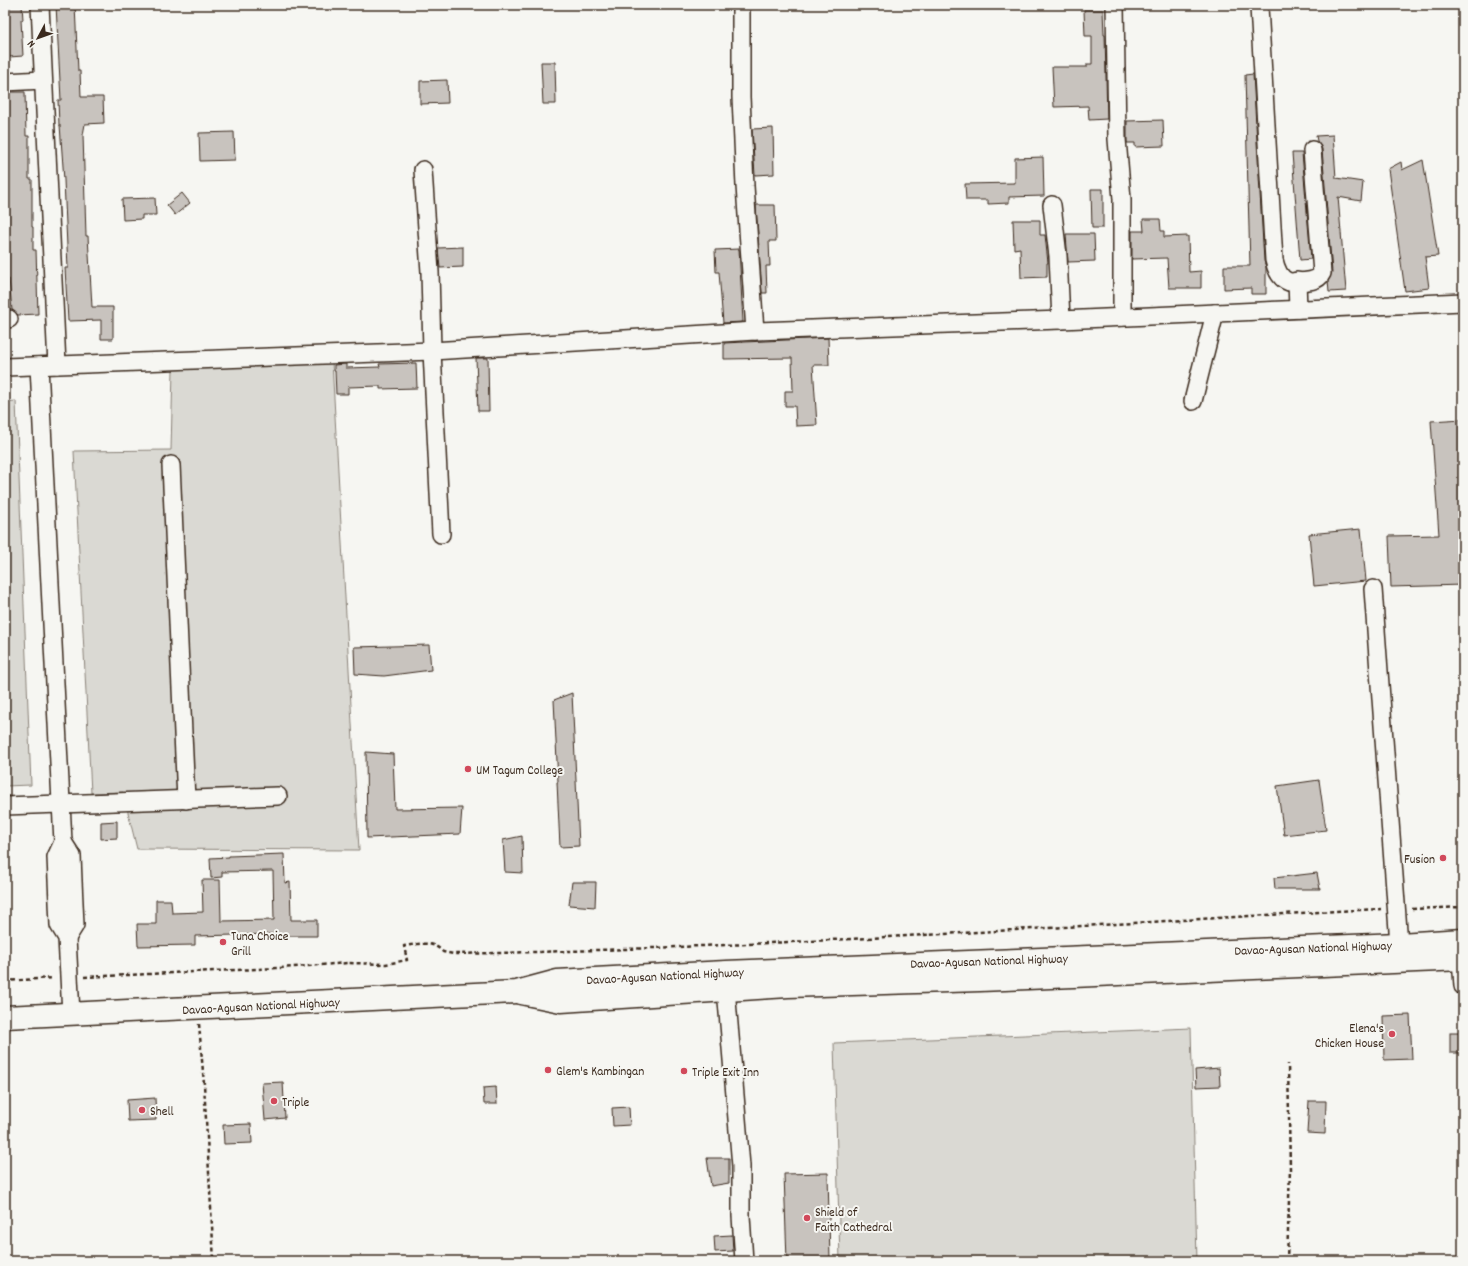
<svg xmlns="http://www.w3.org/2000/svg" width="1468" height="1266" viewBox="0 0 1468 1266" font-family="Dekko,sans-serif">
	<rect width="100%" height="100%" fill="#f6f6f2"/>
	<filter id="ink" filterUnits="userSpaceOnUse"><feTurbulence type="fractalNoise" baseFrequency=".025" numOctaves="2"/><feDisplacementMap in="SourceGraphic" scale="8" xChannelSelector="R" yChannelSelector="G"/><feConvolveMatrix kernelMatrix="1 2 1 2 8 2 1 2 1" color-interpolation-filters="sRGB"/></filter>
	<g filter="url(#ink)">
		<g fill="#dad9d3" stroke="#8a8278">
			<path d="M 332,362 L 359,850 L 137,849 L 123,792 L 91,793 L 74,451 L 171,450 L 173,370 Z"/>
			<path d="M 16,401 L 31,785 L 5,786 L 5,402 Z"/>
			<path d="M 1191,1028 L 1197,1261 L 840,1261 L 834,1043 Z"/>
		</g>
		<g fill="#c8c3be" stroke="#3b2a1e">
			<path d="M 5,5 L 22,5 L 23,20 L 21,20 L 23,56 L 9,57 L 6,21 L 5,21 Z"/>
			<path d="M 56,5 L 75,5 L 78,71 L 80,71 L 81,97 L 103,97 L 104,123 L 85,124 L 83,135 L 86,236 L 88,236 L 92,307 L 113,307 L 113,339 L 101,339 L 101,320 L 68,321 L 65,268 L 68,268 L 64,180 L 60,125 L 59,125 L 58,100 L 61,100 Z"/>
			<path d="M 1084,10 L 1103,10 L 1104,35 L 1105,35 L 1107,119 L 1089,120 L 1088,106 L 1054,107 L 1052,67 L 1087,67 L 1087,64 L 1092,64 L 1092,36 L 1085,36 Z"/>
			<path d="M 541,62 L 555,62 L 556,104 L 543,104 Z"/>
			<path d="M 1253,74 L 1264,261 L 1266,267 L 1266,294 L 1251,294 L 1251,288 L 1224,289 L 1224,266 L 1250,266 L 1245,75 Z"/>
			<path d="M 447,80 L 448,103 L 420,104 L 420,81 Z"/>
			<path d="M 6,92 L 25,92 L 26,136 L 29,136 L 29,179 L 32,179 L 32,227 L 33,227 L 33,250 L 36,250 L 38,314 L 18,315 L 12,310 L 9,279 L 5,279 L 5,152 L 7,152 Z"/>
			<path d="M 1163,120 L 1164,146 L 1135,147 L 1135,143 L 1127,143 L 1127,121 Z"/>
			<path d="M 773,128 L 774,174 L 755,175 L 752,129 Z"/>
			<path d="M 234,132 L 235,160 L 200,161 L 199,133 Z"/>
			<path d="M 1333,135 L 1336,178 L 1363,182 L 1361,201 L 1338,197 L 1346,291 L 1329,292 L 1328,281 L 1332,272 L 1322,149 L 1320,145 L 1317,141 L 1316,136 Z"/>
			<path d="M 1292,153 L 1302,153 L 1311,259 L 1300,260 Z"/>
			<path d="M 1043,157 L 1044,196 L 1009,197 L 1009,203 L 988,204 L 988,200 L 966,200 L 965,184 L 1015,183 L 1015,158 Z"/>
			<path d="M 1423,160 L 1438,256 L 1425,257 L 1429,288 L 1405,291 L 1388,169 L 1401,162 L 1402,170 Z"/>
			<path d="M 1091,189 L 1103,189 L 1103,228 L 1092,228 Z"/>
			<path d="M 182,193 L 190,203 L 175,215 L 167,205 Z"/>
			<path d="M 155,198 L 156,215 L 142,215 L 142,219 L 123,220 L 122,199 Z"/>
			<path d="M 756,205 L 775,205 L 776,241 L 769,241 L 770,266 L 766,266 L 767,293 L 762,293 Z"/>
			<path d="M 1143,219 L 1160,219 L 1161,231 L 1164,231 L 1164,237 L 1188,236 L 1189,272 L 1201,271 L 1201,288 L 1169,288 L 1167,258 L 1132,259 L 1132,231 L 1144,231 Z"/>
			<path d="M 1013,220 L 1040,220 L 1040,235 L 1045,235 L 1048,263 L 1047,263 L 1047,277 L 1021,278 L 1020,248 L 1014,249 Z"/>
			<path d="M 1066,234 L 1094,234 L 1095,261 L 1068,262 Z"/>
			<path d="M 463,247 L 463,267 L 440,268 L 438,248 Z"/>
			<path d="M 739,249 L 743,322 L 723,323 L 719,272 L 716,272 L 715,250 Z"/>
			<path d="M 828,338 L 829,365 L 813,365 L 817,425 L 796,426 L 795,406 L 785,406 L 785,391 L 793,391 L 792,358 L 724,359 L 724,343 Z"/>
			<path d="M 476,358 L 488,358 L 489,411 L 478,411 Z"/>
			<path d="M 416,363 L 417,388 L 380,389 L 380,386 L 348,387 L 348,394 L 336,394 L 335,371 L 334,371 L 334,365 L 346,364 L 346,368 L 380,367 L 379,364 Z"/>
			<path d="M 1463,419 L 1463,585 L 1391,587 L 1389,536 L 1439,535 L 1431,421 Z"/>
			<path d="M 1361,529 L 1366,581 L 1314,586 L 1309,534 Z"/>
			<path d="M 429,645 L 431,670 L 384,676 L 355,674 L 354,647 Z"/>
			<path d="M 572,693 L 579,846 L 560,847 L 557,782 L 558,782 L 554,700 Z"/>
			<path d="M 366,752 L 393,754 L 395,809 L 462,808 L 460,834 L 367,838 Z"/>
			<path d="M 1319,780 L 1326,830 L 1284,835 L 1277,786 Z"/>
			<path d="M 117,821 L 117,838 L 101,839 L 101,822 Z"/>
			<path d="M 522,836 L 523,873 L 505,872 L 503,840 Z"/>
			<path d="M 284,854 L 285,883 L 290,882 L 291,920 L 317,920 L 317,936 L 275,936 L 275,934 L 195,936 L 195,945 L 138,946 L 137,924 L 156,924 L 156,900 L 171,900 L 172,913 L 203,912 L 202,880 L 220,880 L 221,921 L 274,920 L 273,871 L 222,872 L 222,877 L 211,878 L 210,858 L 229,857 L 229,856 Z"/>
			<path d="M 1317,873 L 1320,889 L 1275,889 L 1274,878 Z"/>
			<path d="M 572,882 L 596,882 L 595,907 L 569,905 Z"/>
			<path d="M 1410,1015 L 1412,1059 L 1384,1060 L 1383,1016 Z"/>
			<rect x="1450" y="1032" width="13" height="21"/>
			<path d="M 1219,1068 L 1220,1086 L 1196,1087 L 1195,1070 Z"/>
			<path d="M 283,1082 L 285,1118 L 265,1120 L 262,1083 Z"/>
			<path d="M 496,1087 L 497,1104 L 484,1104 L 483,1088 Z"/>
			<path d="M 155,1098 L 156,1120 L 128,1121 L 127,1100 Z"/>
			<path d="M 1309,1101 L 1326,1101 L 1325,1134 L 1307,1133 Z"/>
			<path d="M 629,1107 L 630,1125 L 613,1126 L 612,1108 Z"/>
			<path d="M 251,1124 L 252,1143 L 224,1144 L 223,1125 Z"/>
			<path d="M 707,1158 L 729,1158 L 729,1183 L 711,1186 Z"/>
			<path d="M 828,1173 L 830,1261 L 787,1261 L 784,1174 Z"/>
			<path d="M 732,1235 L 733,1251 L 715,1252 L 714,1236 Z"/>
		</g>
		<g fill="none" stroke-linecap="round" stroke-linejoin="round">
			<defs>
				<g id="minor">
					<path d="M 40,5 L 57,365"/>
					<path d="M 741,5 L 741,97 L 745,186 L 755,331"/>
					<path d="M 1115,5 L 1117,139 L 1122,199 L 1122,317"/>
					<path d="M 1259,7 L 1274,260 C 1276,269 1280,279 1289,282 C 1300,281 1317,284 1322,273 L 1312,150"/>
					<path d="M 5,82 L 43,80"/>
					<path d="M 423,170 L 430,272 L 432,351 L 441,534"/>
					<path d="M 1052,205 L 1058,256 L 1061,320"/>
					<path d="M 1297,281 L 1298,309"/>
					<path d="M 5,319 L 9,319"/>
					<path d="M 39,366 L 63,842 L 56,857 L 59,925 L 67,938 L 71,1014"/>
					<path d="M 5,367 L 432,351 L 755,331 L 1061,320 L 1463,302"/>
					<path d="M 1193,401 L 1215,313"/>
					<path d="M 171,465 L 186,800"/>
					<path d="M 1373,589 L 1399,944"/>
					<path d="M 5,806 L 278,796"/>
					<path d="M 63,842 L 72,856 L 73,881 L 75,925 L 67,938"/>
					<path d="M 1461,959 L 1463,986"/>
					<path d="M 726,989 L 741,1166 L 741,1216 L 744,1261"/>
				</g>
				<g id="highway">
					<path d="M 521,993 L 561,1001 L 788,986 L 980,980 L 1463,959"/>
					<path d="M 5,1017 L 516,992 L 557,981 L 726,972 L 1399,944 L 1463,940"/>
				</g>
			</defs>
			<use href="#minor" stroke="#3b2a1e" stroke-width="20"/>
			<use href="#highway" stroke="#3b2a1e" stroke-width="25"/>
			<g stroke="#3b2a1e" stroke-width="2.5" stroke-dasharray="4 3" stroke-linecap="butt">
				<path d="M 1412,909 L 1463,907"/>
				<path d="M 84,977 L 279,968 L 348,963 L 386,964 L 407,960 L 404,946 C 419,944 432,940 443,952 L 454,954 C 748,948 1042,928 1336,911 L 1381,909"/>
				<path d="M 5,981 L 53,978"/>
				<path d="M 199,1024 L 204,1084 L 214,1261"/>
				<path d="M 1287,1261 L 1290,1169 L 1288,1064"/>
			</g>
			<use href="#minor" stroke="#f6f6f2" stroke-width="17"/>
			<use href="#highway" stroke="#f6f6f2" stroke-width="22"/>
		</g>
	</g>
	<g fill="#d1495b" stroke="#f6f6f2" stroke-width="1.5">
		<circle cx="468" cy="769" r="4"/>
		<circle cx="1443" cy="858" r="4"/>
		<circle cx="223" cy="942" r="4"/>
		<circle cx="1392" cy="1034" r="4"/>
		<circle cx="548" cy="1070" r="4"/>
		<circle cx="684" cy="1071" r="4"/>
		<circle cx="274" cy="1101" r="4"/>
		<circle cx="142" cy="1110" r="4"/>
		<circle cx="807" cy="1218" r="4"/>
	</g>
	<g text-anchor="middle" stroke-width="4" stroke-linejoin="round" paint-order="stroke">
		<g font-size="13" fill="#3b2a1e" stroke="#f6f6f2" text-anchor="start">
			<text x="476" y="774">UM Tagum College</text>
			<text x="1435" y="863" text-anchor="end">Fusion</text>
			<text x="231" y="940">Tuna Choice<tspan x="231" dy="15">Grill</tspan></text>
			<text x="1384" y="1032" text-anchor="end">Elena's<tspan x="1384" dy="15">Chicken House</tspan></text>
			<text x="556" y="1075">Glem's Kambingan</text>
			<text x="692" y="1076">Triple Exit Inn</text>
			<text x="282" y="1106">Triple</text>
			<text x="150" y="1115">Shell</text>
			<text x="815" y="1216">Shield of<tspan x="815" dy="15">Faith Cathedral</tspan></text>
		</g>
		<g font-size="13" fill="#3b2a1e" stroke="#f6f6f2">
			<text transform="translate(1313 947) rotate(-2)" y="5">Davao-Agusan National Highway</text>
			<text transform="translate(989 960) rotate(-2)" y="5">Davao-Agusan National Highway</text>
			<text transform="translate(665 975) rotate(-3)" y="5">Davao-Agusan National Highway</text>
			<text transform="translate(261 1005) rotate(-3)" y="5">Davao-Agusan National Highway</text>
		</g>
	</g>
	<rect width="1468" height="1266" fill="none" stroke="#f6f6f2" stroke-width="20"/>
	<rect x="10" y="10" width="1448" height="1246" fill="none" stroke="#3b2a1e" stroke-width="1.5" filter="url(#ink)"/>
	<g transform="translate(38 38) rotate(229)" stroke="#f6f6f2" stroke-width="3" paint-order="stroke">
	<path d="M0-3L7 15L0 10L-7 15Z" fill="#3b2a1e"/>
	<text y="-6" font-size="11" font-weight="bold" text-anchor="middle" fill="#3b2a1e">N</text>
	</g>
</svg>
